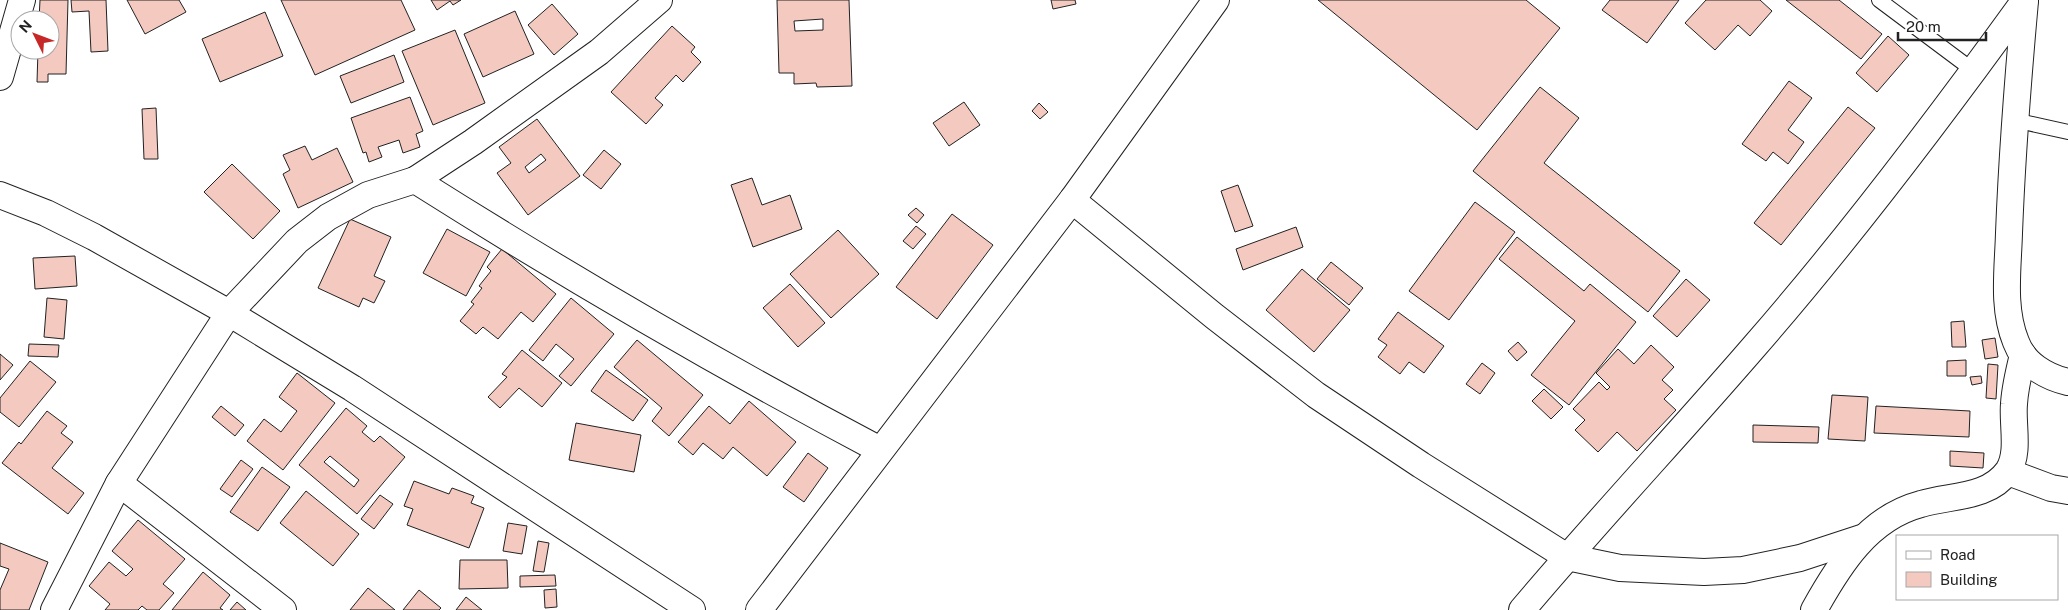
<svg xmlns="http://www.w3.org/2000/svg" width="2068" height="610" viewBox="0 0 2068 610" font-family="'Public Sans',sans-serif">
	<rect width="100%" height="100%" fill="#fff"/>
	<g fill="#f3c9c0" stroke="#222" fill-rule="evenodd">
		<path d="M 40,0 L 68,0 L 66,74 L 48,74 L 48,82 L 37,82 L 38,50 L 50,50 L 50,20 L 39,20 Z"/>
		<path d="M 71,0 L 106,0 L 108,51 L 91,52 L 89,11 L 72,12 Z"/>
		<path d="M 127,0 L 179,0 L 186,12 L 145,34 Z"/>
		<path d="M 281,0 L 401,0 L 415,30 L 315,75 Z"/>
		<path d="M 431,0 L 461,0 L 453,5 L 450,1 L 437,10 Z"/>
		<path d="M 777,0 L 849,0 L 852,86 L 817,87 L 816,83 L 794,84 L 794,73 L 779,73 ZM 823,19 L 823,30 L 795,31 L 794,21 Z"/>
		<path d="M 1051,0 L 1075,0 L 1076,4 L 1053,9 Z"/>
		<path d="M 1318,0 L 1526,0 L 1560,28 L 1477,130 Z"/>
		<path d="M 1610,0 L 1679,0 L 1647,43 L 1602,10 Z"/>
		<path d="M 1706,0 L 1760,0 L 1772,11 L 1750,36 L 1738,25 L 1715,50 L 1685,23 Z"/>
		<path d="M 1786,0 L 1839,0 L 1882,34 L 1861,59 Z"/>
		<path d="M 552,4 L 578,34 L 554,55 L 528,25 Z"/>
		<path d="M 515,11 L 534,54 L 483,77 L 464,34 Z"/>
		<path d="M 265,12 L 283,56 L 220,82 L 202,39 Z"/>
		<path d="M 672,26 L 695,47 L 691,52 L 701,62 L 683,82 L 676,75 L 655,98 L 663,105 L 646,124 L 611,92 Z"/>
		<path d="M 455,30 L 485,103 L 433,125 L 402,51 Z"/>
		<path d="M 1888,36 L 1909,55 L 1877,92 L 1856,73 Z"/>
		<path d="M 394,55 L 404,82 L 351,103 L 340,76 Z"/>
		<path d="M 1789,81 L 1812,98 L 1788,130 L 1804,142 L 1788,164 L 1773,152 L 1766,161 L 1742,144 Z"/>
		<path d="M 1540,87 L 1579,118 L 1544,163 L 1680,271 L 1648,312 L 1473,171 Z"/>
		<path d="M 410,97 L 423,131 L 416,134 L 420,147 L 403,153 L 399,140 L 378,147 L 382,157 L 369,162 L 366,152 L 363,153 L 351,118 Z"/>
		<path d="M 964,102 L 980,125 L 949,146 L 933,123 Z"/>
		<path d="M 1039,103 L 1048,112 L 1040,119 L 1032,111 Z"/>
		<path d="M 1848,107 L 1875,128 L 1781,245 L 1754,223 Z"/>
		<path d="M 156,108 L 158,159 L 144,159 L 142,109 Z"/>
		<path d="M 537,119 L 580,176 L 528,215 L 497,173 L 511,163 L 499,147 ZM 541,154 L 546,160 L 529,173 L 525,167 Z"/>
		<path d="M 305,146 L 312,160 L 337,148 L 353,182 L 298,208 L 283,174 L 290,170 L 283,155 Z"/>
		<path d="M 604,150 L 621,164 L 601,189 L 583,175 Z"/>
		<path d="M 232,164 L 280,211 L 253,239 L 204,192 Z"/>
		<path d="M 752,178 L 762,205 L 790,195 L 802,229 L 753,247 L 731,185 Z"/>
		<path d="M 1238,185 L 1253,226 L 1235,232 L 1221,191 Z"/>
		<path d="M 1475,202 L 1515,232 L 1449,320 L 1409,291 Z"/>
		<path d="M 916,208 L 924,215 L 917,223 L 908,215 Z"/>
		<path d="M 952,214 L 993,245 L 937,319 L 896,287 Z"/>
		<path d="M 350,219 L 391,237 L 374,276 L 385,281 L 374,303 L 363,298 L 359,307 L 318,288 Z"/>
		<path d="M 916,226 L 926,234 L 913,249 L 903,241 Z"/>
		<path d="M 1296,227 L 1303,247 L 1243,270 L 1236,249 Z"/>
		<path d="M 447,229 L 490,252 L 466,296 L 423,273 Z"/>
		<path d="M 838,230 L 879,274 L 831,318 L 790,274 Z"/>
		<path d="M 1517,237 L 1584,291 L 1590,284 L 1636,322 L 1569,405 L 1531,375 L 1575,321 L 1499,259 Z"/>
		<path d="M 502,249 L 556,294 L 533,322 L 521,312 L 498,339 L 483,327 L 476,334 L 460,321 L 474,304 L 471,302 L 482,288 L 479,286 L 491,271 L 487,267 Z"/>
		<path d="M 75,256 L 77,286 L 35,289 L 33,258 Z"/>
		<path d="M 1331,262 L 1363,288 L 1349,305 L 1317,279 Z"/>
		<path d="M 1302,269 L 1350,310 L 1314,352 L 1266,310 Z"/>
		<path d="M 1686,279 L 1710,300 L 1677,337 L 1653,316 Z"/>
		<path d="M 790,284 L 825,323 L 798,347 L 763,308 Z"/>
		<path d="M 47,298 L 67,300 L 64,339 L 44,337 Z"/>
		<path d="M 571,298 L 614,334 L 571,386 L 559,376 L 574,359 L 556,344 L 543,361 L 529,350 Z"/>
		<path d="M 1398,312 L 1444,346 L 1424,373 L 1409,362 L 1400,374 L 1378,357 L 1387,345 L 1378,339 Z"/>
		<path d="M 1964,321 L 1966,347 L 1952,347 L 1951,322 Z"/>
		<path d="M 1995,338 L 1998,357 L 1985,359 L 1982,340 Z"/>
		<path d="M 637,340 L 703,395 L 669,436 L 652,421 L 662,408 L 614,367 Z"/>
		<path d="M 1518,342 L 1527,352 L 1517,361 L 1508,351 Z"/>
		<path d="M 29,344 L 59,345 L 58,357 L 28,356 Z"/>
		<path d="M 1651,345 L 1674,367 L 1662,380 L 1673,390 L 1664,399 L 1676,410 L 1637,451 L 1617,432 L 1598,452 L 1575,430 L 1585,420 L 1573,409 L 1599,382 L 1607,390 L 1610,387 L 1596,373 L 1618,349 L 1634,364 Z"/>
		<path d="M 522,350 L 562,383 L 542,407 L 519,388 L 500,408 L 488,397 L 507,377 L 502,374 Z"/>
		<path d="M 0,354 L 13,365 L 0,380 Z"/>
		<path d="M 1966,360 L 1966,376 L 1947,376 L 1947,361 Z"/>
		<path d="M 30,361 L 56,382 L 19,427 L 0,412 L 0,398 Z"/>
		<path d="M 1482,363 L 1495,373 L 1480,394 L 1466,384 Z"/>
		<path d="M 1988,364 L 1998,365 L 1996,399 L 1986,398 Z"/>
		<path d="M 606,370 L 648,400 L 633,421 L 591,391 Z"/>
		<path d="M 297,373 L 335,403 L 283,470 L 247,441 L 264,419 L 281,432 L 297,411 L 279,397 Z"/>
		<path d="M 1981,376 L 1982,383 L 1972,385 L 1970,377 Z"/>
		<path d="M 1544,389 L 1563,407 L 1551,419 L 1532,401 Z"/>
		<path d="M 1832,395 L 1868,397 L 1865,441 L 1828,439 Z"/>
		<path d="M 749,401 L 796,442 L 767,476 L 733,447 L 723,459 L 703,443 L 693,455 L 678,442 L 709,406 L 730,424 Z"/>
		<path d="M 221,406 L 244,425 L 235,436 L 212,417 Z"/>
		<path d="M 1876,406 L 1970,411 L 1969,437 L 1874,433 Z"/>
		<path d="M 346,408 L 367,426 L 362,432 L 374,442 L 380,436 L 405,457 L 357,514 L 299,465 ZM 330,456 L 359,480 L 354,487 L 324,462 Z"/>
		<path d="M 47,411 L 67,426 L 61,433 L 73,442 L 52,468 L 84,493 L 68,514 L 2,463 L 19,442 L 21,444 Z"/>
		<path d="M 576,423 L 641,435 L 634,472 L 569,460 Z"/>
		<path d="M 1753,425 L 1819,427 L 1818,443 L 1753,442 Z"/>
		<path d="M 1950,451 L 1984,453 L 1983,468 L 1950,466 Z"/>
		<path d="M 808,453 L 828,468 L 804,502 L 783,487 Z"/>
		<path d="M 241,460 L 253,469 L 232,497 L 220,489 Z"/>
		<path d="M 262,467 L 290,487 L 258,531 L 230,512 Z"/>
		<path d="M 414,481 L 449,494 L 452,488 L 474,496 L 471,503 L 484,508 L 469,548 L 407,525 L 413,509 L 404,506 Z"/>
		<path d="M 306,491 L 359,534 L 333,566 L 280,523 Z"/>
		<path d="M 380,495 L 393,504 L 374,529 L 361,519 Z"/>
		<path d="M 138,520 L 185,559 L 163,584 L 174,593 L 159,610 L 147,610 L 142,606 L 138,610 L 105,610 L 110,604 L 89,586 L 109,562 L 126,576 L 133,569 L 112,551 Z"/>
		<path d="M 508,523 L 527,526 L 522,554 L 503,551 Z"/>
		<path d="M 538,541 L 549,543 L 544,572 L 533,571 Z"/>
		<path d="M 0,543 L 48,562 L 29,610 L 0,610 L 0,590 L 9,569 L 0,566 Z"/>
		<path d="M 460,560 L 507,560 L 508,588 L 459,589 Z"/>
		<path d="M 203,572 L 230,595 L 220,608 L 223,610 L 172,610 Z"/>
		<path d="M 555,575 L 556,586 L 520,587 L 520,576 Z"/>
		<path d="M 368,588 L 395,610 L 350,610 Z"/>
		<path d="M 556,589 L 557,607 L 545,608 L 544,590 Z"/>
		<path d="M 419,590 L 441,608 L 439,610 L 403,610 Z"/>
		<path d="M 466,597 L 482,610 L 456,610 Z"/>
		<path d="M 237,602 L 246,610 L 230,610 Z"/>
	</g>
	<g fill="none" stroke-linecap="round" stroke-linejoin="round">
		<defs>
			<g id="lane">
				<path d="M 1879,0 L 1974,71"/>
				<path d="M 2014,120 L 2068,132"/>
			</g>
			<g id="street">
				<path d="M 2025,1 C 2018,78 2012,155 2009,233 C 2008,269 2002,308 2016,342 C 2024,364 2046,377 2068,382"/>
				<path d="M 0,77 L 22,0"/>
				<path d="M 415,180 C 567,276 721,366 880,450"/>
				<path d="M 0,195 L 46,213 L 94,237 L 229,313 L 352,388 L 692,610"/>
				<path d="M 1072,200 L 1214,316 L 1316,395 L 1421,465 L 1567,557 L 1620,568 L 1704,572 L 1743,570 L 1800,558 L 1861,538"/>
				<path d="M 2008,472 L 2051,488 L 2068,491"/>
				<path d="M 119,483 L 283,610"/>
				<path d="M 54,610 L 119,483 L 229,313 L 297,241 L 328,217 L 368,195 L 415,180 L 473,142 L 599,52 L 659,0"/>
				<path d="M 759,610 L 1072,200 L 1216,0"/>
				<path d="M 1522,610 C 1597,521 1677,436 1753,348 C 1850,237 1939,119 2025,0"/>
				<path d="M 1814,610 C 1839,565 1868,518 1921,504 C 1950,495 1988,499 2008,471 C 2020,453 2012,424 2014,404 C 2015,387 2019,371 2023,355"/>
			</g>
		</defs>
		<use href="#lane" stroke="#222" stroke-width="16"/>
		<use href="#street" stroke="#222" stroke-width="28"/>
		<use href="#lane" stroke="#fff" stroke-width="14"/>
		<use href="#street" stroke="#fff" stroke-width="26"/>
	</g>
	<rect x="1896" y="535" width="162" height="65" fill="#ffffff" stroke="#a7a7a7"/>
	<rect x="1906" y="551" width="25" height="8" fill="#ffffff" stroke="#a7a7a7"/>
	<text x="1940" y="560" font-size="15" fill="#222222">Road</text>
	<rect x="1906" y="572" width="25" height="15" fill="#f3c9c0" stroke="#a7a7a7"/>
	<text x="1940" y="585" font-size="15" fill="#222222">Building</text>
	<g transform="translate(35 35) rotate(312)"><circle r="24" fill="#ffffff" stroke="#a7a7a7"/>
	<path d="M0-4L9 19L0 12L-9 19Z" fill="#c62828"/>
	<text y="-8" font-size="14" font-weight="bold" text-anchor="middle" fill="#222222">N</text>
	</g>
	<path d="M1898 32v8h88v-8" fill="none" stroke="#222222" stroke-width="2.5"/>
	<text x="1906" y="32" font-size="15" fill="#222222" stroke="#ffffff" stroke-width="4" paint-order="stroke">20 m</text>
</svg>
